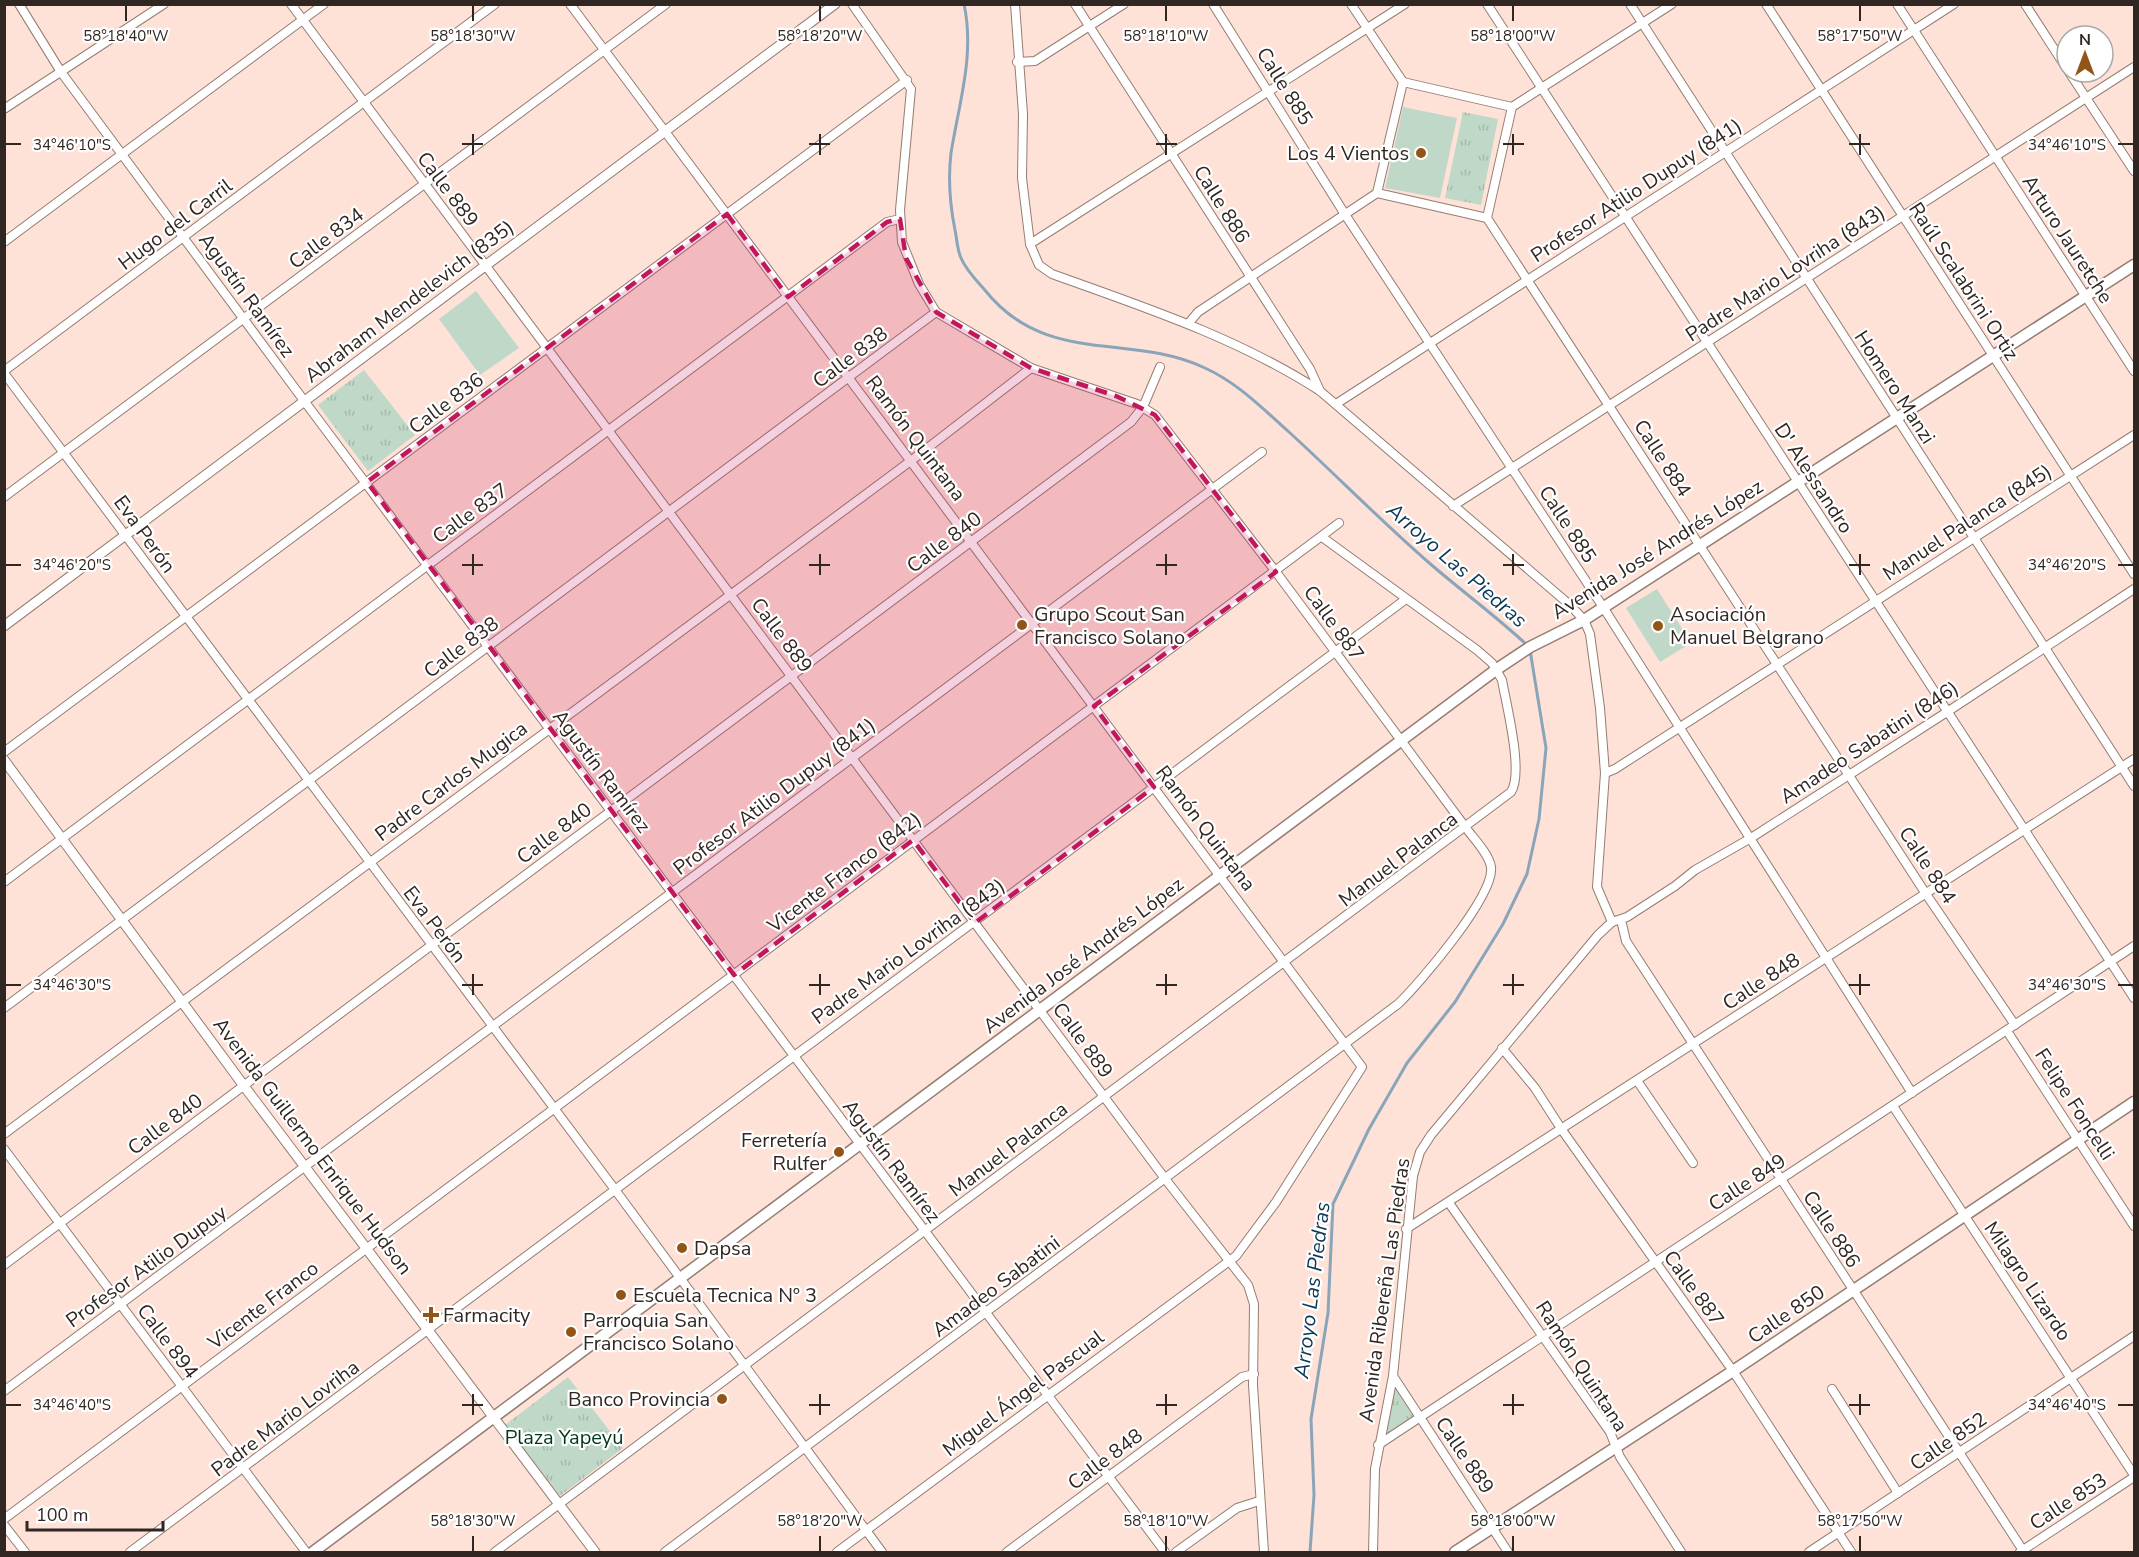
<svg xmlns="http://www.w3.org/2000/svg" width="2139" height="1557" viewBox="0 0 2139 1557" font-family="'Nunito Sans',sans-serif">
	<defs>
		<pattern id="park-tufts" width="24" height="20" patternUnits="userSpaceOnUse" patternTransform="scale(1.5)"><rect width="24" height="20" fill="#c0d8c8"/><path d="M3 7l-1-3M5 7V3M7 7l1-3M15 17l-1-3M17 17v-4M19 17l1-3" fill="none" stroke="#a5b9ac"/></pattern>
	</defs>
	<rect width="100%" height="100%" fill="#fee2d7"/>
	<g fill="url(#park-tufts)">
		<path d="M 1463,112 L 1498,119 L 1481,205 L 1445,198 Z"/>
		<path d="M 364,370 L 415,435 L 368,471 L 318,405 Z"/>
		<path d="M 568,1377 L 623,1448 L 560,1496 L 505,1425 Z"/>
		<path d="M 1395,1384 L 1415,1415 L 1386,1434 L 1384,1432 Z"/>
	</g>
	<g fill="#c0d8c8">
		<path d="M 1403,107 L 1457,118 L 1440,198 L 1385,188 Z"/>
		<path d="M 476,291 L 519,348 L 480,375 L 439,319 Z"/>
		<path d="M 1657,589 L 1691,643 L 1660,662 L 1626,608 Z"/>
	</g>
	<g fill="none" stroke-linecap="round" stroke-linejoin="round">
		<g stroke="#8aa4b9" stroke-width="3">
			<path d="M 964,4 C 975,55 959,103 951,153 C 948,178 950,205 955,230 C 957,239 957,249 961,258 C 966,270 976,280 984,289 C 1045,367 1129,332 1205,368 C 1238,383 1263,409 1289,432 C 1336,475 1380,520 1427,561 C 1460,590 1495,615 1527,645"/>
			<path d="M 1310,1552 L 1314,1495 L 1311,1419 L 1328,1313 L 1333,1204 L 1369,1129 L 1407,1063 L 1455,1002 L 1503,924 L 1527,874 L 1539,819 L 1546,748 L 1530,650"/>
		</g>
		<defs>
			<g id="minor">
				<path d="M 19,4 L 61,72 L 305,402 L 1165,1552"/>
				<path d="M 291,4 L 1166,1180 L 1248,1285 L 1254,1304 L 1253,1385 L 1264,1552"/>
				<path d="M 570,4 L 1362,1067 L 1276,1202 L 1236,1256 L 837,1552"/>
				<path d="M 1015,4 L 1023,114 L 1022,178 L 1030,244 L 1039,265 L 1052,274 C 1144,307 1238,338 1320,391 L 1570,605 L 1584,620 L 1590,634 L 1600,708 L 1605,773 L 1597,887 L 1612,922"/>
				<path d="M 1075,4 L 1310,369 L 1320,391"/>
				<path d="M 1213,4 L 1346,216 L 1603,607 L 1912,1093"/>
				<path d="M 1351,4 L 1403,82 L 1377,193 L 1487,218"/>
				<path d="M 1487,4 L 2134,998"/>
				<path d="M 1630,4 L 2134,786"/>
				<path d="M 1766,4 L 2134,574"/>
				<path d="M 1897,4 L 2134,371"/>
				<path d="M 2025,4 L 2067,69"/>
				<path d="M 1017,62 L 1035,61 L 1124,4"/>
				<path d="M 2069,72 L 2134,171"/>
				<path d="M 1403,82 L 1512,107 L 1487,218 L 1926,894 L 2015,1025"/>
				<path d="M 1512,107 L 1672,4"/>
				<path d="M 4,109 L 164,4"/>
				<path d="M 4,242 L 324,4"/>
				<path d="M 1030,244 L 1405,4"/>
				<path d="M 1188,324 L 1198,312 L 1377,193"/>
				<path d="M 4,371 L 495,4"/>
				<path d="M 4,373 L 616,1191 L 882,1552"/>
				<path d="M 1336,404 L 1954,4"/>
				<path d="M 4,497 L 666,4"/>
				<path d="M 1453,506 L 2134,67"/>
				<path d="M 4,752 L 907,80"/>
				<path d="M 1605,773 L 1615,769 L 2134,435"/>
				<path d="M 4,882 L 887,222 L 900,219"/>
				<path d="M 1621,920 L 1626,941 L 2024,1552"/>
				<path d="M 4,1008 L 936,312"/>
				<path d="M 2007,1031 L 2134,1226"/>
				<path d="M 1502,1048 L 1535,1088 L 1562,1130 L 1733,1371 L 1851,1552"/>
				<path d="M 1638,1082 L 1693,1163"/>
				<path d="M 1893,1106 L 2134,1475"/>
				<path d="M 4,1134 L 912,460 L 1031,368"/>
				<path d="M 4,1149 L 306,1552"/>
				<path d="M 1449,1203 L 1610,1432 L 1620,1457 L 1681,1552"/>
				<path d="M 1406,1229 L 2134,759"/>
				<path d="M 4,1265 L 1131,422 L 1143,407 L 1160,367"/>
				<path d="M 1393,1376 L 1508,1552"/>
				<path d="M 1832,1389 L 1898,1493"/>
				<path d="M 4,1391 L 1262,452"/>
				<path d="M 1378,1445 L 2134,946"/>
				<path d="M 4,1519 L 1339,523"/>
				<path d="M 4,1525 L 25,1552"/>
				<path d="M 130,1552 L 1406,599"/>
				<path d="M 495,1552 L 1511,792 C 1524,772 1506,704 1502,680 L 1492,663 L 1477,650 L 1322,537"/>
				<path d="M 665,1552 L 1398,1004 C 1420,983 1495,895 1491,867 C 1489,854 1474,839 1466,828 L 1276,572 L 1155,415 L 1137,404 L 1031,368 L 936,312 L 919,284 L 902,242 L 900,210 L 911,89 L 852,4"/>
				<path d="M 1007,1552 L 1242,1377 L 1254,1374"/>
				<path d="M 1176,1552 L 1237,1508 L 1259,1501"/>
				<path d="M 1373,1552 L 1375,1469 L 1393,1376 L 1413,1176 L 1420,1152 L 1431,1135 L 1598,935 L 1612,922 L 1627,917 L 1675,886 L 1695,870 L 1751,838 L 1947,712 L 2134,589"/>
				<path d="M 1809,1552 L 2134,1336"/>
				<path d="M 2020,1552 L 2134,1477"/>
			</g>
			<g id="tertiary">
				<path d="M 4,626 L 835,4"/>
				<path d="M 4,760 L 244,1086 L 595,1552"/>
			</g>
			<g id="secondary">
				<path d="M 313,1552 L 1497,669 L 1530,647 L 1584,620 L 2134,265"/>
				<path d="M 1455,1552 L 1733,1371 L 2134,1102"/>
			</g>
		</defs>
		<use href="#minor" stroke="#957c72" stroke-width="10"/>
		<use href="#tertiary" stroke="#957c72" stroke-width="11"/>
		<use href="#secondary" stroke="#957c72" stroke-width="13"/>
		<use href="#minor" stroke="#fff" stroke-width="8"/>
		<use href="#tertiary" stroke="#fff" stroke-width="9"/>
		<use href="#secondary" stroke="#fff" stroke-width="10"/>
	</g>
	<path fill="#c2185b" fill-opacity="0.2" stroke="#c2185b" stroke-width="4.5" stroke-dasharray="12 8" stroke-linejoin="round" d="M 727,214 L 788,297 L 887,222 L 900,219 L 906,258 L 936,312 L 1031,368 L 1116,396 L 1155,415 L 1276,572 L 1094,706 L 1154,787 L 975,923 L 913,840 L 734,975 L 367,482 Z"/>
	<path fill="none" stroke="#302622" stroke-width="2" d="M 126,6 L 126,21M 473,6 L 473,21M 820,6 L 820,21M 1166,6 L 1166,21M 1513,6 L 1513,21M 1860,6 L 1860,21M 473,134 L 473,155M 820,134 L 820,155M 1166,134 L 1166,155M 1513,134 L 1513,155M 1860,134 L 1860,155M 6,144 L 21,144M 462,144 L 483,144M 809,144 L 830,144M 1156,144 L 1177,144M 1503,144 L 1524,144M 1849,144 L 1870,144M 2118,144 L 2133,144M 473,554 L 473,575M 820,554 L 820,575M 1166,554 L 1166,575M 1513,554 L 1513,575M 1860,554 L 1860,575M 6,565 L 21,565M 462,565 L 483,565M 809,565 L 830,565M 1156,565 L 1177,565M 1503,565 L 1524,565M 1849,565 L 1870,565M 2118,565 L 2133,565M 473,974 L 473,995M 820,974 L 820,995M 1166,974 L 1166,995M 1513,974 L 1513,995M 1860,974 L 1860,995M 6,985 L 21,985M 462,985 L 483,985M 809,985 L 830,985M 1156,985 L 1177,985M 1503,985 L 1524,985M 1849,985 L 1870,985M 2118,985 L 2133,985M 473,1394 L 473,1415M 820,1394 L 820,1415M 1166,1394 L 1166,1415M 1513,1394 L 1513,1415M 1860,1394 L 1860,1415M 6,1405 L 21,1405M 462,1405 L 483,1405M 809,1405 L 830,1405M 1156,1405 L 1177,1405M 1503,1405 L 1524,1405M 1849,1405 L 1870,1405M 2118,1405 L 2133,1405M 473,1536 L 473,1551M 820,1536 L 820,1551M 1166,1536 L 1166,1551M 1513,1536 L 1513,1551M 1860,1536 L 1860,1551"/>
	<g fill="#925517" stroke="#fff" stroke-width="2">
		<circle cx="1421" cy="153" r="6"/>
		<circle cx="1022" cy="625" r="6"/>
		<circle cx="1658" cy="626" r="6"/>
		<circle cx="839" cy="1152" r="6"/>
		<circle cx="682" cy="1248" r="6"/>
		<circle cx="621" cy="1295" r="6"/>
		<path d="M428 1306h6v6h6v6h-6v6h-6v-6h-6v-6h6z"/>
		<circle cx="571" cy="1332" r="6"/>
		<circle cx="722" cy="1399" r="6"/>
	</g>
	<g text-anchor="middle" stroke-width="4.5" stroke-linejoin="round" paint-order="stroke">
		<g font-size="20" fill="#302622" stroke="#fff">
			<text transform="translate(1285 86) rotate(58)" y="7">Calle 885</text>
			<text transform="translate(448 189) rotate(53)" y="7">Calle 889</text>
			<text transform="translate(1636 190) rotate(-33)" y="7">Profesor Atilio Dupuy (841)</text>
			<text transform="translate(1222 204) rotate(58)" y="7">Calle 886</text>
			<text transform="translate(175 224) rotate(-37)" y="7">Hugo del Carril</text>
			<text transform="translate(326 238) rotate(-37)" y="7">Calle 834</text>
			<text transform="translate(2068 239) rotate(57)" y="7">Arturo Jauretche</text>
			<text transform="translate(1785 273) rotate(-33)" y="7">Padre Mario Lovriha (843)</text>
			<text transform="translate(1964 281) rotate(57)" y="7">Raúl Scalabrini Ortiz</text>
			<text transform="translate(247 295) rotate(54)" y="7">Agustín Ramírez</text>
			<text transform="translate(409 301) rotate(-37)" y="7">Abraham Mendelevich (835)</text>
			<text transform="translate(850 357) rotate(-37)" y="7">Calle 838</text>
			<text transform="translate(1895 387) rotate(57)" y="7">Homero Manzi</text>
			<text transform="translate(446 403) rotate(-37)" y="7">Calle 836</text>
			<text transform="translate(916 438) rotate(53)" y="7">Ramón Quintana</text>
			<text transform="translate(1663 458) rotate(57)" y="7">Calle 884</text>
			<text transform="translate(1814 478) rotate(57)" y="7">D' Alessandro</text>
			<text transform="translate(470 513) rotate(-36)" y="7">Calle 837</text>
			<text transform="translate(1967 522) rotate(-33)" y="7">Manuel Palanca (845)</text>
			<text transform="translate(1568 524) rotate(57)" y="7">Calle 885</text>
			<text transform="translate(145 534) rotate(54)" y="7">Eva Perón</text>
			<text transform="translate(944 542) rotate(-37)" y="7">Calle 840</text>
			<text transform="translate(1657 549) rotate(-32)" y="7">Avenida José Andrés López</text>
			<text transform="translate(1334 623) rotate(54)" y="7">Calle 887</text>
			<text transform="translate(782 635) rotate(53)" y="7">Calle 889</text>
			<text transform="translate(461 647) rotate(-37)" y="7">Calle 838</text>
			<text transform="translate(1869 742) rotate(-33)" y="7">Amadeo Sabatini (846)</text>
			<text transform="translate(602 771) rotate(53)" y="7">Agustín Ramírez</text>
			<text transform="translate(451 781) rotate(-37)" y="7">Padre Carlos Mugica</text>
			<text transform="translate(774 796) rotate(-37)" y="7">Profesor Atilio Dupuy (841)</text>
			<text transform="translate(1206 828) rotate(53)" y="7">Ramón Quintana</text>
			<text transform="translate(554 833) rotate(-37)" y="7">Calle 840</text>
			<text transform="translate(1398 859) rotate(-37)" y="7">Manuel Palanca</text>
			<text transform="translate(1928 865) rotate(57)" y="7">Calle 884</text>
			<text transform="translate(844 872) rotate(-37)" y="7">Vicente Franco (842)</text>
			<text transform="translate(435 924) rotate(53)" y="7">Eva Perón</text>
			<text transform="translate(908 951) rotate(-36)" y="7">Padre Mario Lovriha (843)</text>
			<text transform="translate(1083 955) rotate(-37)" y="7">Avenida José Andrés López</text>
			<text transform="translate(1761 981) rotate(-33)" y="7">Calle 848</text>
			<text transform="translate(1083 1040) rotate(54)" y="7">Calle 889</text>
			<text transform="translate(2075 1104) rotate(57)" y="7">Felipe Foncelli</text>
			<text transform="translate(165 1124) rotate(-37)" y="7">Calle 840</text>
			<text transform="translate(313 1146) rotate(53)" y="7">Avenida Guillermo Enrique Hudson</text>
			<text transform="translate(1008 1149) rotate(-37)" y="7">Manuel Palanca</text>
			<text transform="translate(892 1161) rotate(53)" y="7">Agustín Ramírez</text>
			<text transform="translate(1747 1182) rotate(-33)" y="7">Calle 849</text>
			<text transform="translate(1832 1229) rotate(57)" y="7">Calle 886</text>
			<text transform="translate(146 1266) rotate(-36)" y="7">Profesor Atilio Dupuy</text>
			<text transform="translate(2028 1281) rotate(56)" y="7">Milagro Lizardo</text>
			<text transform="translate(996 1286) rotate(-37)" y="7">Amadeo Sabatini</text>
			<text transform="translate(1694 1288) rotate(54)" y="7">Calle 887</text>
			<text transform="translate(1384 1290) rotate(-82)" y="7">Avenida Ribereña Las Piedras</text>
			<text transform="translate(263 1305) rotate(-37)" y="7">Vicente Franco</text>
			<text transform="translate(1786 1314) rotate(-34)" y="7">Calle 850</text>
			<text transform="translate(168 1341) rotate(53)" y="7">Calle 894</text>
			<text transform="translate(1582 1366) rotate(57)" y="7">Ramón Quintana</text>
			<text transform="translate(1023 1393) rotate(-37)" y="7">Miguel Ángel Pascual</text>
			<text transform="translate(285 1418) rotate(-37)" y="7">Padre Mario Lovriha</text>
			<text transform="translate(1948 1441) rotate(-34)" y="7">Calle 852</text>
			<text transform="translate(1465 1455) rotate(56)" y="7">Calle 889</text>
			<text transform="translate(1105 1459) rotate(-37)" y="7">Calle 848</text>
			<text transform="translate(2068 1501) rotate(-33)" y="7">Calle 853</text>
		</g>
		<g font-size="20" fill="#302622" stroke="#fff" text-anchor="start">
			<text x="1409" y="160" text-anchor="end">Los 4 Vientos</text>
			<text x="1034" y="621">Grupo Scout San<tspan x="1034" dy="23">Francisco Solano</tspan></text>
			<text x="1670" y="621">Asociación<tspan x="1670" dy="23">Manuel Belgrano</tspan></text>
			<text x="827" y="1147" text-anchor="end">Ferretería<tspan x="827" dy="23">Rulfer</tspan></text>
			<text x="694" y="1255">Dapsa</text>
			<text x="633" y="1302">Escuela Tecnica Nº 3</text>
			<text x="443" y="1322">Farmacity</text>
			<text x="583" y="1327">Parroquia San<tspan x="583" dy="23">Francisco Solano</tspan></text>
			<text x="710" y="1406" text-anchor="end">Banco Provincia</text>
		</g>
		<g font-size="20" fill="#00371c" stroke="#fff">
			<text x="564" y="1444">Plaza Yapeyú</text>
		</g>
		<g font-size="21" font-style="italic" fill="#093857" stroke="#fff">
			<text transform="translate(1457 565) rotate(41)" y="7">Arroyo Las Piedras</text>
			<text transform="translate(1312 1290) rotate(-83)" y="7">Arroyo Las Piedras</text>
		</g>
	</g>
	<g font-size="15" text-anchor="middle" fill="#302622" stroke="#fff" stroke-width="4.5" stroke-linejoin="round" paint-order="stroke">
		<text x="126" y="41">58°18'40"W</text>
		<text x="473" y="41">58°18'30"W</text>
		<text x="820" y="41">58°18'20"W</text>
		<text x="1166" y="41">58°18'10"W</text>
		<text x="1513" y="41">58°18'00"W</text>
		<text x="1860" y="41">58°17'50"W</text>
		<text x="72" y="150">34°46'10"S</text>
		<text x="2067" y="150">34°46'10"S</text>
		<text x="72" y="570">34°46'20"S</text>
		<text x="2067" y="570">34°46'20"S</text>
		<text x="72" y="990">34°46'30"S</text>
		<text x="2067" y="990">34°46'30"S</text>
		<text x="72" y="1410">34°46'40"S</text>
		<text x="2067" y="1410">34°46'40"S</text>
		<text x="473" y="1526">58°18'30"W</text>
		<text x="820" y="1526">58°18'20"W</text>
		<text x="1166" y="1526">58°18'10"W</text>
		<text x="1513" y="1526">58°18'00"W</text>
		<text x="1860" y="1526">58°17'50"W</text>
	</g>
	<rect width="2139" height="1557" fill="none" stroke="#302622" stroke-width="12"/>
	<g transform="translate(2085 54)"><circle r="28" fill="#ffffff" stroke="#aca8a7" stroke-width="1.5"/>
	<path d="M0-4.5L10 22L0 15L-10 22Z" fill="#925517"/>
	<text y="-9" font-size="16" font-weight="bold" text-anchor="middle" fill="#302622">N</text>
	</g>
	<path d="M27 1521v9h136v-9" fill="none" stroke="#302622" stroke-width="3"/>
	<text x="36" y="1521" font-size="18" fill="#302622" stroke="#ffffff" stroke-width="4.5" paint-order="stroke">100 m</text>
</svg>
